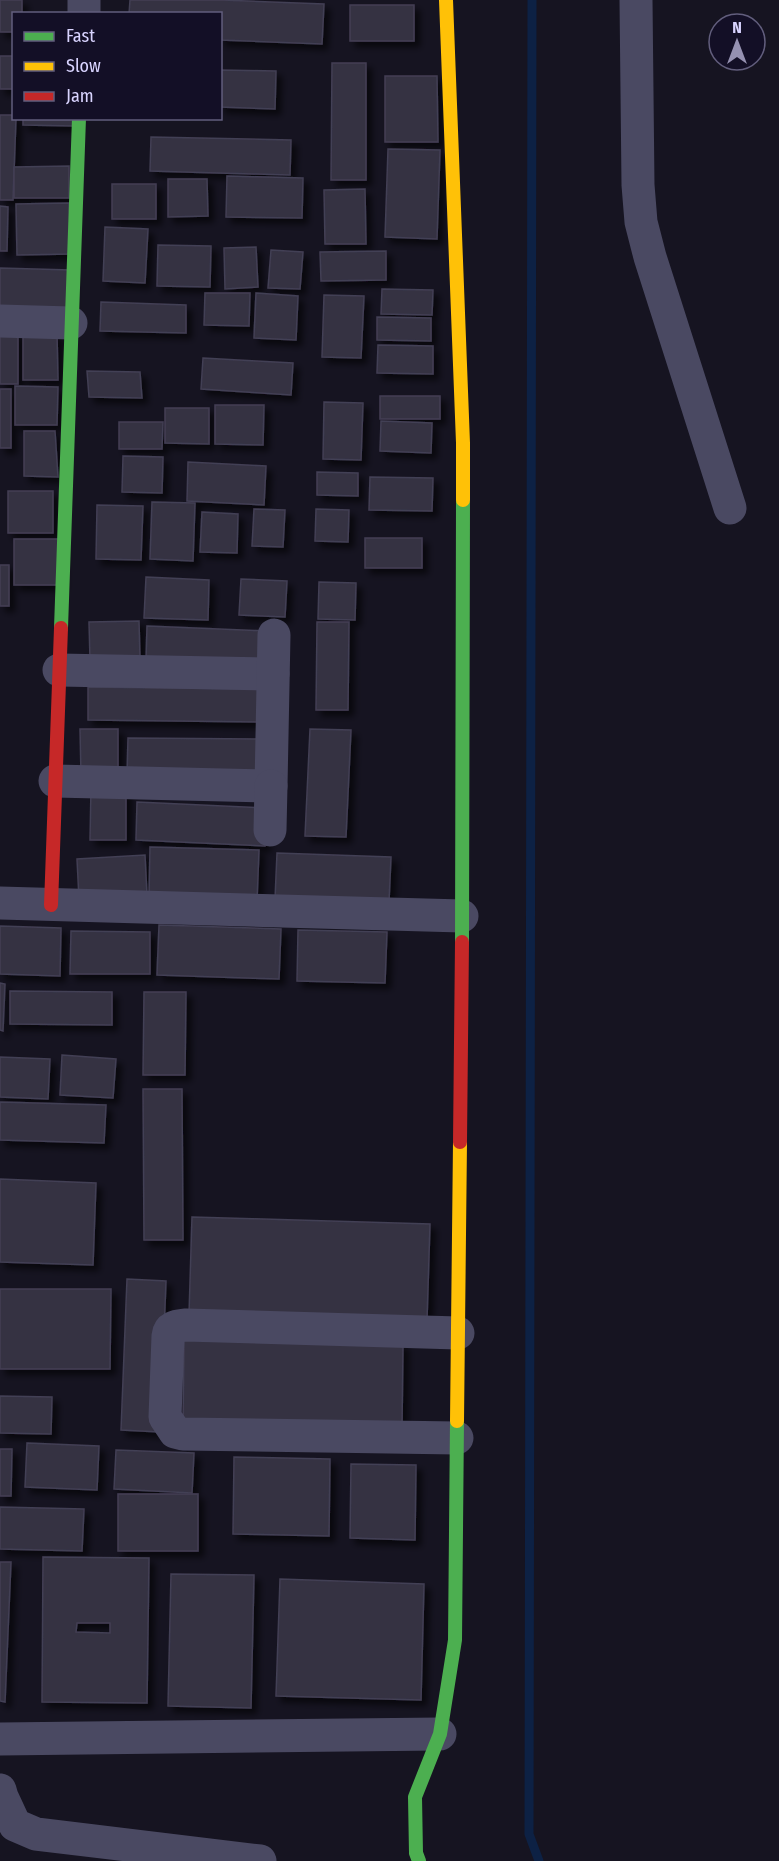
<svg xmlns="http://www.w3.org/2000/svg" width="779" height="1861" viewBox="0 0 779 1861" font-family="'Fira Sans Condensed',sans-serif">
	<defs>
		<filter id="shadow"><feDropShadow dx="5.5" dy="5.5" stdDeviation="3" flood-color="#0009"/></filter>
	</defs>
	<rect width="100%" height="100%" fill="#161421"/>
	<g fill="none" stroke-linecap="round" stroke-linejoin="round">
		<path stroke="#0d2144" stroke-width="9" d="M 532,0 L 529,1834 L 539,1861"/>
	</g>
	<g fill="#343243" stroke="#433f54" stroke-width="1.5" fill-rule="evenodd" filter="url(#shadow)">
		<path d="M 0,0 L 22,0 L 22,14 L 14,14 L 14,32 L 0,32 Z"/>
		<path d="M 130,0 L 222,0 L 324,4 L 322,44 L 220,40 L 220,14 L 129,14 Z"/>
		<rect x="350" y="5" width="64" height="36"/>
		<rect x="0" y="56" width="14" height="33"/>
		<path d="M 332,63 L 366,63 L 366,180 L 331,180 Z"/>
		<path d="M 220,70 L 276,71 L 275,109 L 220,107 Z"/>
		<path d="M 385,76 L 437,76 L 438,142 L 385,142 Z"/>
		<path d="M 0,115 L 14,115 L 14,118 L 16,118 L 13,200 L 0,200 Z"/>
		<path d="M 23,118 L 76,118 L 75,126 L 23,125 Z"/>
		<path d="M 151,137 L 291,140 L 290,175 L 150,171 Z"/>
		<path d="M 388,149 L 440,150 L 437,239 L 385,237 Z"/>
		<path d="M 69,166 L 69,198 L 14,198 L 14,167 Z"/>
		<path d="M 227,176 L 303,178 L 302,218 L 226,217 Z"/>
		<path d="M 168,179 L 207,179 L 208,216 L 168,217 Z"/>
		<rect x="112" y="184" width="44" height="35"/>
		<path d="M 365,189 L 366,244 L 325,244 L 324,190 Z"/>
		<path d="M 69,203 L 71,254 L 17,255 L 16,204 Z"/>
		<path d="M 0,206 L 8,207 L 7,251 L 0,251 Z"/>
		<path d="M 105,227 L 148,229 L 145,283 L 103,281 Z"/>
		<path d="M 158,245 L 211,246 L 210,287 L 157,286 Z"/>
		<path d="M 256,247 L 258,287 L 225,289 L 224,248 Z"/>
		<path d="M 271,250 L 303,252 L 300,289 L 268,288 Z"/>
		<path d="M 386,251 L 386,280 L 321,281 L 320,252 Z"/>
		<path d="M 0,268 L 70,270 L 69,315 L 0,313 Z"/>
		<path d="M 382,289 L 433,290 L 432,315 L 381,314 Z"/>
		<path d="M 205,293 L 250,293 L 249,326 L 204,325 Z"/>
		<path d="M 256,293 L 298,296 L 296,340 L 254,338 Z"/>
		<path d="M 324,295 L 364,296 L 361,358 L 322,357 Z"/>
		<path d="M 101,302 L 186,305 L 186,333 L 100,331 Z"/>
		<path d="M 377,317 L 431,318 L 431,341 L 377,340 Z"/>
		<rect x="0" y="332" width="18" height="52"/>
		<path d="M 57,333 L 58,380 L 23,380 L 23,334 Z"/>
		<path d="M 378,345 L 433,346 L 433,374 L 377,373 Z"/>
		<path d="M 203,358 L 293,363 L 291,395 L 201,389 Z"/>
		<path d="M 87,371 L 140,372 L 142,398 L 89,397 Z"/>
		<path d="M 15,386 L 58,387 L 57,425 L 15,425 Z"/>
		<rect x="0" y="389" width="11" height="59"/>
		<rect x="380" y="396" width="60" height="23"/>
		<path d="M 324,402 L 363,403 L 361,460 L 323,459 Z"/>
		<path d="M 215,405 L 264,405 L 263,445 L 215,444 Z"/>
		<path d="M 165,408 L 209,408 L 209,444 L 165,443 Z"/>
		<path d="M 381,421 L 432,423 L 431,453 L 380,451 Z"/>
		<path d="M 119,422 L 163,422 L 162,449 L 119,449 Z"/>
		<path d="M 24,431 L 55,431 L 58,477 L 24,476 Z"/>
		<path d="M 123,456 L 163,457 L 162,493 L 122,492 Z"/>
		<path d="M 188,462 L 266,466 L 264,505 L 187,501 Z"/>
		<path d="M 317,472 L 358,473 L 358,496 L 317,495 Z"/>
		<path d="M 370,477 L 433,478 L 432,511 L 369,510 Z"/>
		<rect x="8" y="491" width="45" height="42"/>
		<path d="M 152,502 L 195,503 L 193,561 L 150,559 Z"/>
		<path d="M 97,505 L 143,506 L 141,560 L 96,559 Z"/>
		<path d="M 254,509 L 285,510 L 283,547 L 252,546 Z"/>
		<path d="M 316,509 L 349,510 L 348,542 L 315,541 Z"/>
		<path d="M 202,512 L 238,514 L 237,553 L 200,552 Z"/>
		<rect x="365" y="538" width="57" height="30"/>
		<rect x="14" y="539" width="46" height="46"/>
		<rect x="0" y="565" width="9" height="41"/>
		<path d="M 146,577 L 209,580 L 208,620 L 144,618 Z"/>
		<path d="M 241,579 L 287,581 L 285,617 L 239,615 Z"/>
		<path d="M 319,582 L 356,583 L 355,620 L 318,619 Z"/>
		<path d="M 139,621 L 140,659 L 90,660 L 89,622 Z"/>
		<path d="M 317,622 L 349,622 L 348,710 L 316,710 Z"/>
		<path d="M 147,626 L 268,631 L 269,665 L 146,662 Z"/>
		<path d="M 88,687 L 263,689 L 263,722 L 88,720 Z"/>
		<path d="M 80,729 L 118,729 L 118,774 L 81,775 Z"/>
		<path d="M 310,729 L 351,730 L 346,837 L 305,836 Z"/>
		<path d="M 128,738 L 266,739 L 266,777 L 127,776 Z"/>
		<path d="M 91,788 L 126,789 L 126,840 L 90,840 Z"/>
		<path d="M 137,802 L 267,808 L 265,846 L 136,840 Z"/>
		<path d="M 150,847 L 259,850 L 257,901 L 149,898 Z"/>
		<path d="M 277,853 L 391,857 L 389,902 L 275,899 Z"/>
		<path d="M 145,855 L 147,895 L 79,899 L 77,859 Z"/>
		<path d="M 159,925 L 281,929 L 279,979 L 157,975 Z"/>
		<path d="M 0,926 L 61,928 L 60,976 L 0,974 Z"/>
		<path d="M 298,930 L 387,932 L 385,983 L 297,981 Z"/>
		<path d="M 71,931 L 150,932 L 150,974 L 70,974 Z"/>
		<path d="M 0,983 L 5,984 L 3,1031 L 0,1030 Z"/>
		<path d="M 10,991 L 112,992 L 112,1025 L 10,1024 Z"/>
		<path d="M 144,992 L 186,992 L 185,1075 L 143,1075 Z"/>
		<path d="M 62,1055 L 116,1059 L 113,1098 L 60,1095 Z"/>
		<path d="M 0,1057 L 50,1059 L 48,1099 L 0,1097 Z"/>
		<path d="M 143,1089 L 182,1089 L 183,1240 L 144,1240 Z"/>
		<path d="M 0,1102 L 106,1105 L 104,1143 L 0,1140 Z"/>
		<path d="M 0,1179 L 96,1183 L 93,1265 L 0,1262 Z"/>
		<path d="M 192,1217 L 430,1224 L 427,1320 L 189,1314 Z"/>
		<path d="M 127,1279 L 166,1281 L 160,1432 L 121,1430 Z"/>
		<path d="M 0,1289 L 111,1289 L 110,1369 L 0,1369 Z"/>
		<path d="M 184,1340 L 403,1344 L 402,1429 L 183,1425 Z"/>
		<path d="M 0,1396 L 52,1397 L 51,1434 L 0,1433 Z"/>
		<path d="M 27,1443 L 99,1446 L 97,1490 L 25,1487 Z"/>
		<path d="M 0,1449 L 12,1449 L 11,1496 L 0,1496 Z"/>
		<path d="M 116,1450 L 194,1453 L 192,1493 L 114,1489 Z"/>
		<path d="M 234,1457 L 330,1459 L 329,1536 L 233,1534 Z"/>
		<path d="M 351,1464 L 416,1465 L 415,1540 L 350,1538 Z"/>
		<rect x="118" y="1494" width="80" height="57"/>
		<path d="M 0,1507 L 84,1509 L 82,1551 L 0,1549 Z"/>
		<path d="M 43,1557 L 149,1558 L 147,1703 L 42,1702 ZM 77,1623 L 110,1623 L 110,1633 L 76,1632 Z"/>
		<path d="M 0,1562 L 11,1562 L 5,1702 L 0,1701 Z"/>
		<path d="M 171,1574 L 254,1575 L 251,1708 L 168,1706 Z"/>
		<path d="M 280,1579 L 424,1584 L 421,1700 L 276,1696 Z"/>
	</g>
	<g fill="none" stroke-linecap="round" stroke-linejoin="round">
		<g stroke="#4a4962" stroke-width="33">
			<path d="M 636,0 L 638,185 L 641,222 L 650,257 L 730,508"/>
			<path d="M 84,14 L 84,0"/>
			<path d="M 0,321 L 71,323"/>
			<path d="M 59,670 L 273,674"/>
			<path d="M 55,781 L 271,786 L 274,635"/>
			<path d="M 270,830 L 271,786"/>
			<path d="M 0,903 L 462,916"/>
			<path d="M 457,1438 L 183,1434 L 175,1432 L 165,1417 L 168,1336 C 169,1326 177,1326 186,1325 L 458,1333"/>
			<path d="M 0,1739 L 440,1734"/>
			<path d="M 0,1790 L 2,1797 L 15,1825 L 36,1834 L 260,1861"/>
		</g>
		<g stroke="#4caf50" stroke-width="14">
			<path d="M 61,628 L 79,118"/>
			<path d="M 462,942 L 463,500"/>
			<path d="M 419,1861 L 416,1853 L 415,1797 L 440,1734 L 455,1640 L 457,1421"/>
		</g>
		<g stroke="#ffc107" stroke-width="14">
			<path d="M 446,0 L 463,443 L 463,500"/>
			<path d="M 457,1421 L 460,1142"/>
		</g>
		<g stroke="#c62828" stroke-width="14">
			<path d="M 51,905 L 61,628"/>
			<path d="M 460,1142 L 462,942"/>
		</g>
	</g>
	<rect x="12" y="12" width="210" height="108" fill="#130f26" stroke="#625e7d" stroke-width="1.5"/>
	<rect x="24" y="32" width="30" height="9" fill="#4caf50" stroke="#625e7d" stroke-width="1.5"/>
	<text x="66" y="42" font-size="18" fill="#d9d4ff">Fast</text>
	<rect x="24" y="62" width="30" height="9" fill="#ffc107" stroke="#625e7d" stroke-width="1.5"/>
	<text x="66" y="72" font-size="18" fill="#d9d4ff">Slow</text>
	<rect x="24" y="92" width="30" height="9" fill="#c62828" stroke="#625e7d" stroke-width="1.5"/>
	<text x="66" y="102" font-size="18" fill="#d9d4ff">Jam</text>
	<g transform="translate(737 42)"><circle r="28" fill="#130f26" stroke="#625e7d" stroke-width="1.5"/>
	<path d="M0-4.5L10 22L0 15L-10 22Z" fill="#9591b1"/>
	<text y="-9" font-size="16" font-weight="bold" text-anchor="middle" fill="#d9d4ff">N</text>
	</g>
</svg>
